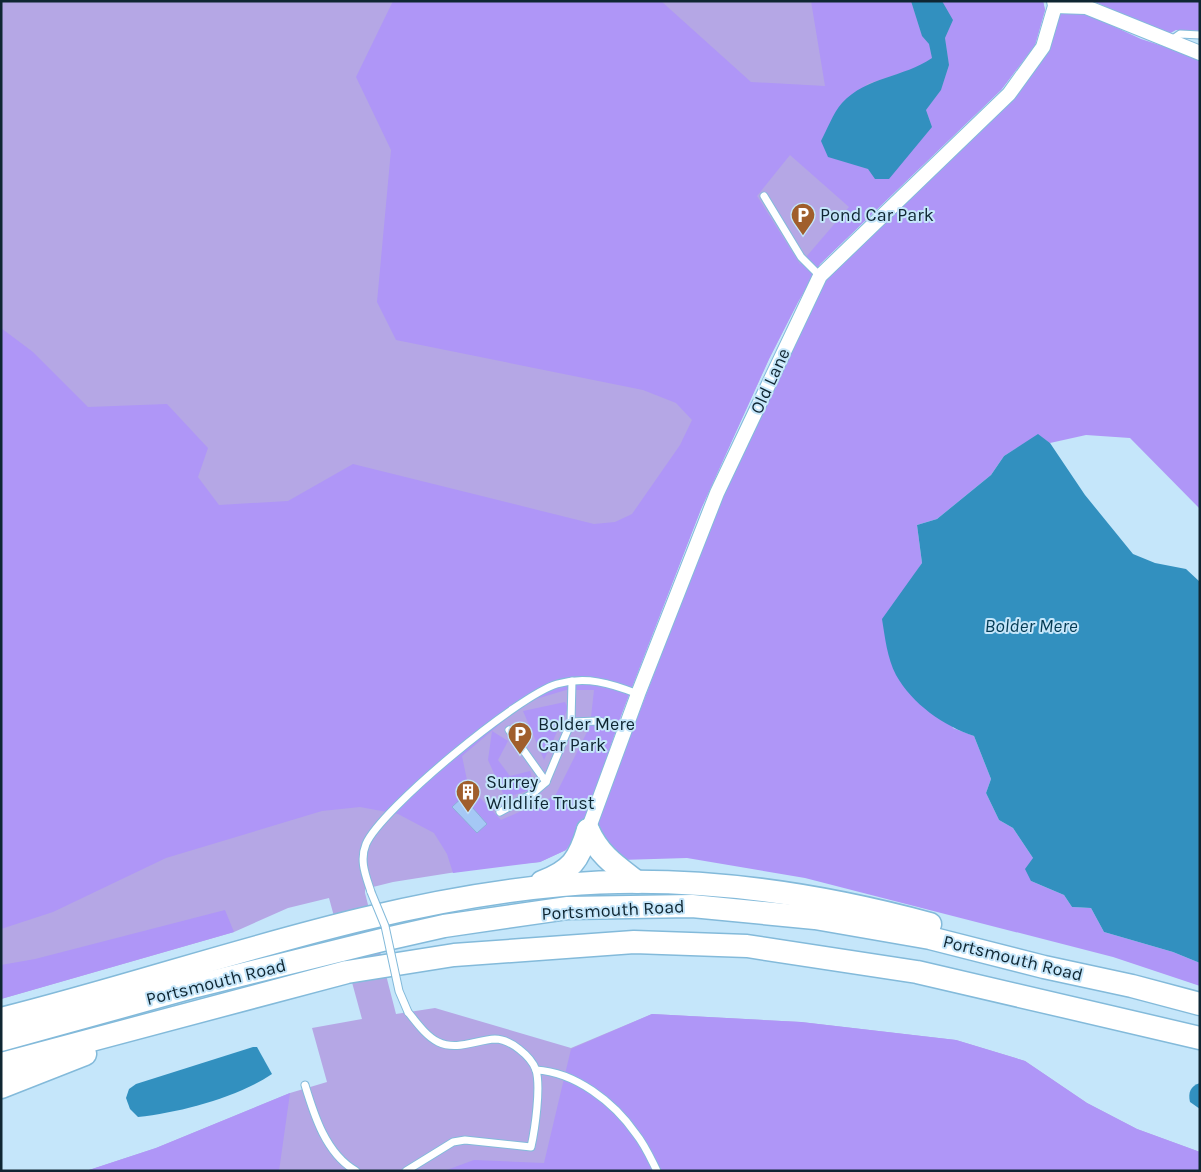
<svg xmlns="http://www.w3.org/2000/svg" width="1201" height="1172" viewBox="0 0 1201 1172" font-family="Karla,sans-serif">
	<rect width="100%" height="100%" fill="#c5e6fa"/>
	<path fill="#b5a7e5" d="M 1,1 L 1043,1 L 1045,10 L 1035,45 L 1001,90 L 820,264 L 798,302 L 769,359 L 701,509 L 622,713 L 582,828 L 566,850 L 540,862 L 494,866 L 393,882 L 365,889 L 365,893 L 396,1014 L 435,1008 L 571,1048 L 652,1014 L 801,1022 L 956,1040 L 1025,1061 L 1087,1103 L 1137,1129 L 1200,1152 L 1200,1171 L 86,1171 L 156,1148 L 290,1093 L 327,1082 L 312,1028 L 362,1019 L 329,898 L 288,908 L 234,932 L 1,999 Z"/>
	<g fill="#af96f7" fill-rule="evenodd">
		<path d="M 393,1 L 661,1 L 751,82 L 825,86 L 811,1 L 911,1 L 922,36 L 929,44 L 932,58 L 919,67 L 867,84 L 829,157 L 868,169 L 875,179 L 888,179 L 932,127 L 926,110 L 941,90 L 949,65 L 945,38 L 953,20 L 942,1 L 1043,1 L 1045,10 L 1035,45 L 1001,90 L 820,264 L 798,302 L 769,359 L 701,509 L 622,713 L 582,828 L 566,850 L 540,862 L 453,873 L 447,854 L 434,833 L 398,814 L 360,807 L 322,811 L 166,858 L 53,912 L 1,929 L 1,328 L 33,352 L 88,407 L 167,404 L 208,448 L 198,477 L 219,505 L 288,501 L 353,464 L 594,524 L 615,522 L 632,514 L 680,445 L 692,420 L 676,403 L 643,390 L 396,340 L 377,302 L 391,150 L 356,77 ZM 790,155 L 849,207 L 800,264 L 757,196 ZM 566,690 L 594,690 L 590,726 L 555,796 L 501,820 L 468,785 L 462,756 L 513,713 L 536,699 Z"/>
		<path d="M 1093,1 L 1200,1 L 1200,31 L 1176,30 L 1167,35 Z"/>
		<path d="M 1059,12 L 1085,13 L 1141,39 L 1200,58 L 1200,509 L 1130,438 L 1086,435 L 1050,443 L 1038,435 L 1004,456 L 991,475 L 937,519 L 917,525 L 922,563 L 913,577 L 953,728 L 974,736 L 991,779 L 986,793 L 999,820 L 1013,828 L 1033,858 L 1031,881 L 1064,895 L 1072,907 L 1091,908 L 1104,932 L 1173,952 L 1200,963 L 1200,986 L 1113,957 L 805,878 L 687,858 L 621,860 L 595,828 L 716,512 L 816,298 L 833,268 L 1012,99 Z"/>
		<path d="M 565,702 L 568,708 L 544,760 L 523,711 Z"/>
		<path d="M 492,731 L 508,741 L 498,760 L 510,776 L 530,771 L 535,788 L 505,798 L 488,760 Z"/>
		<path d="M 225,910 L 234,932 L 1,999 L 1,965 L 35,959 Z"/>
		<path d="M 652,1014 L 801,1022 L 956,1040 L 1025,1061 L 1087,1103 L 1137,1129 L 1200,1152 L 1200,1171 L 444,1171 L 474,1160 L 544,1163 L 571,1049 Z"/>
		<path d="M 290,1093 L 279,1171 L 86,1171 L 156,1148 Z"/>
	</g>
	<g fill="#3290bf">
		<path d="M 911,1 L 942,1 L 953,20 L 945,38 L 949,65 L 941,90 L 926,110 L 932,127 L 889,179 L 875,179 L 868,169 L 828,157 L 821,141 C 827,130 833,113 842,103 C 867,76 903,78 932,58 L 929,44 L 922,36 Z"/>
		<path d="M 1038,434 L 1050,443 L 1085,495 L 1133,554 L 1155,563 L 1186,569 L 1200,582 L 1200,963 L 1173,952 L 1104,932 L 1091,908 L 1072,907 L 1064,895 L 1031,881 L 1025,869 L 1033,858 L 1013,828 L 999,820 L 986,793 L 991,779 L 974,736 C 944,726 912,704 896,675 C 887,658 885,637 882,619 L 922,563 L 917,525 L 937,519 L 991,475 L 1004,456 Z"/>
		<path d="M 253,1047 L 257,1047 L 272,1074 C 236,1098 181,1112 138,1117 L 130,1109 L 126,1098 L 129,1089 L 136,1084 Z"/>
		<path d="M 1200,1083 L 1200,1109 L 1190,1102 C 1188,1093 1190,1086 1200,1083 Z"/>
	</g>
	<path fill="#a5c8f5" stroke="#8badd9" d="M 466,794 L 475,804 L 472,807 L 487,824 L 477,833 L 452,807 Z"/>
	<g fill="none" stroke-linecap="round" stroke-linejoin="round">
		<defs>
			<g id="service">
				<path d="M 1170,41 L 1180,34 L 1200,35"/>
				<path d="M 764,196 L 801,257 L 820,276"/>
				<path d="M 571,722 L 598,721 L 625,728"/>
				<path d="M 509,730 L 546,782"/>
				<path d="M 500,812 L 532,794 L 546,782 L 571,722 L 572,681"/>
				<path d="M 371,892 C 366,876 359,861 366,844 C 381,809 519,695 557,684 C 586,676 610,683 638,694"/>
				<path d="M 536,1070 C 575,1072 614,1102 636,1134 C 645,1145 651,1159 657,1171"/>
				<path d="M 305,1085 C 314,1115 326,1154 356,1171"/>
				<path d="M 406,1171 L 453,1142 L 465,1140 L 531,1147 C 535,1129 541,1087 536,1070 C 531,1056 510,1039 495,1039 C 476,1040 457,1051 438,1042 C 426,1036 417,1023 408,1012"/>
			</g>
			<g id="minor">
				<path d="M 1055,6 L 1086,7 L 1200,53"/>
				<path d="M 588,830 L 638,694 L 717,493 L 820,276 L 1009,94 L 1043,47 L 1055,6 L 1054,1"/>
			</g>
			<g id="trunk">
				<path d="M 588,830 C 599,855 616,866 637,882"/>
				<path d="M 542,882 C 571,871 579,860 588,830"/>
				<path d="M 1,1019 C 188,972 369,902 562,885 C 684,874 812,892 930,924"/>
				<path d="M 1,1040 L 196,986 L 382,940 L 444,926 L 568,908 L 692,906 L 815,918 L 930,938 L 1044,967 L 1132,986 L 1200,1004"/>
				<path d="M 1,1064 L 347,972 L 454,955 L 634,942 L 747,946 L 917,972 L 1200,1038"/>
				<path d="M 1,1087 L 85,1054"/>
			</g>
		</defs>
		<use href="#service" stroke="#83bada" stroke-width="9"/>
		<use href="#minor" stroke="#83bada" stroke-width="16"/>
		<use href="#trunk" stroke="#83bada" stroke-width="25"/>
		<use href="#service" stroke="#fff" stroke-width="7"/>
		<use href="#minor" stroke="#fff" stroke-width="14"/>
		<use href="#trunk" stroke="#fff" stroke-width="22"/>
		<defs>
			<path id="service-bridge" d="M 371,892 L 385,926 L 399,991 L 408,1012"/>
		</defs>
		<use href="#service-bridge" stroke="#83bada" stroke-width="9" stroke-linecap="butt"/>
		<use href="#service-bridge" stroke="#fff" stroke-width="7"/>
	</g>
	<defs>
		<symbol id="parking-pin" viewBox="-11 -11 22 30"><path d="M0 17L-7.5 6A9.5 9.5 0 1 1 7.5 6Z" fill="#a05e2c" stroke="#c5e6fa"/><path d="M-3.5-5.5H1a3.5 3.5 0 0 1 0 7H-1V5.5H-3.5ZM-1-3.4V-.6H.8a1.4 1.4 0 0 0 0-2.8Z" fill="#fff"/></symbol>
		<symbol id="building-pin" viewBox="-11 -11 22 30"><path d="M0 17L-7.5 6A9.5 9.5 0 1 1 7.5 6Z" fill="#a05e2c" stroke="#c5e6fa"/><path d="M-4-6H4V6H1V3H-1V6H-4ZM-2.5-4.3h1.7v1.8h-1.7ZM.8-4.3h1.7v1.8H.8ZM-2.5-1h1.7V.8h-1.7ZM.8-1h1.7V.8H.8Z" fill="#fff"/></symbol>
	</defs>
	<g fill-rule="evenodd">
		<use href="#parking-pin" x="789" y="201" width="28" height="38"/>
		<use href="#parking-pin" x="506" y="720" width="28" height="38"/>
		<use href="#building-pin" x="454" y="778" width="28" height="38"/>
	</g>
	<g text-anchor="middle" stroke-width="4" stroke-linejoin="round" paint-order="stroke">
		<g font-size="18" fill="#0f2632" stroke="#c5e6fa" text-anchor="start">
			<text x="820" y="221">Pond Car Park</text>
			<text x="538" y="730">Bolder Mere<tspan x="538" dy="21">Car Park</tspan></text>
			<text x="486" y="788">Surrey<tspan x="486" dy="21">Wildlife Trust</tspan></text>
		</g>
		<g font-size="18" fill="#0f2632" stroke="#c5e6fa">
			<text transform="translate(770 381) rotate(-65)" y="6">Old Lane</text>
			<text transform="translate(613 910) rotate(-3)" y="6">Portsmouth Road</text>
			<text transform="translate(1013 958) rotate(14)" y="6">Portsmouth Road</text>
			<text transform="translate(216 982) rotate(-14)" y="6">Portsmouth Road</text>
		</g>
		<g font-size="19" font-style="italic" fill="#033a53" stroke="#c5e6fa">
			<text x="1031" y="632">Bolder Mere</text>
		</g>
	</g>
	<rect width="1201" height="1172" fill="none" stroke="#0f2632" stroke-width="5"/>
</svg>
